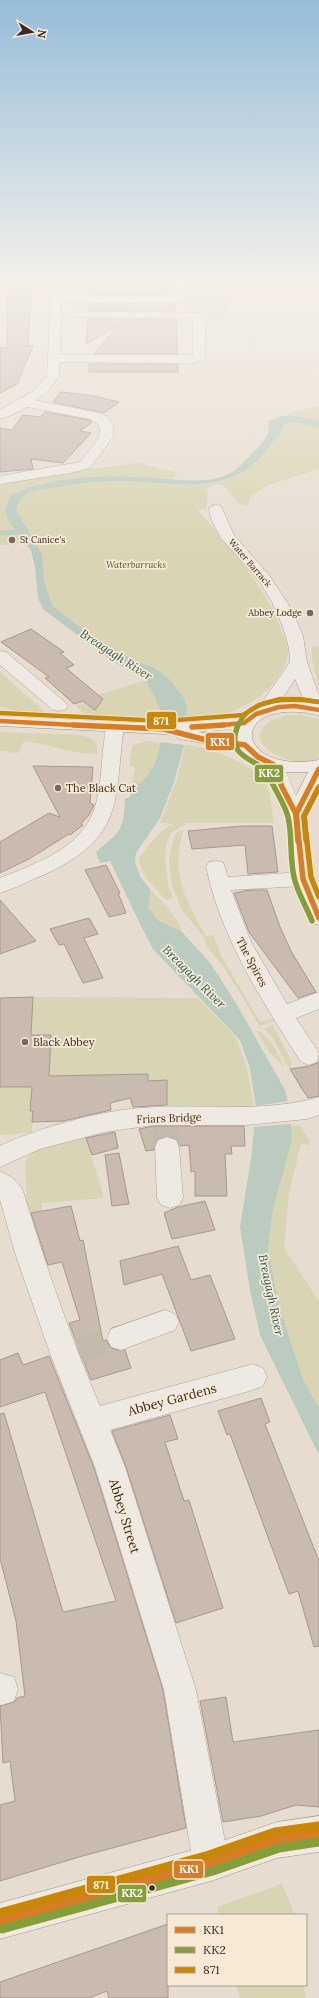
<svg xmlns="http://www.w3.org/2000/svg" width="319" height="1998" viewBox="0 0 319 1998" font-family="Lora,serif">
	<rect width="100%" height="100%" fill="#e6ddd0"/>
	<g fill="#d9d4b3">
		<path d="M 186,280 L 221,280 C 228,291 231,304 226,316 L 206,319 L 190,313 L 189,303 L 180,303 L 182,295 L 188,295 Z"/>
		<path d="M 319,406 L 319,469 L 268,485 L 251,496 L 247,506 L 238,503 L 222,484 L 213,485 L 206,490 L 208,493 L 206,509 L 198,510 C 229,547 263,583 281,629 C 283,635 287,643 288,649 C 290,664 271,690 259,697 C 234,713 217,719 187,717 L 187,707 L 154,668 L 132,659 L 85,631 L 52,605 L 44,580 L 42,554 L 16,510 L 19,500 L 9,522 L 23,543 L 0,545 L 0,485 L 37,476 L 138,463 L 178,473 L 169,484 C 179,484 190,486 200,485 C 244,482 271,450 289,413 Z"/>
		<path d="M 319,646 L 319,686 L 312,659 L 312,647 Z"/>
		<path d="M 0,672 L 46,713 L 14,711 L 0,706 Z"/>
		<path d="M 146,680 L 155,697 L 163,717 L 153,718 L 88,715 L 85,714 L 75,705 L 100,697 L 98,695 Z"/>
		<path d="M 287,715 L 301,715 L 319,719 L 319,759 C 281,772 227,731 287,715 Z"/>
		<path d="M 0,732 L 80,735 L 91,738 L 97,744 L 97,754 C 71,754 50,744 24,741 L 18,753 L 0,751 Z"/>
		<path d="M 149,741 L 161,743 L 159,786 L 125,799 L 130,797 L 135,768 L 129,765 L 132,747 L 136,744 Z"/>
		<path d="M 185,745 C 207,746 257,764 267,786 C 271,796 272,811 274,823 L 188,823 L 173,831 L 170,834 L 166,845 L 165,860 L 168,886 L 173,898 L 166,900 C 155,887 139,875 139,858 C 150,846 159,828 175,824 L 160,823 L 176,782 Z"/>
		<path d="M 181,830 L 184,830 C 169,871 186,901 206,936 L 213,935 L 222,957 L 260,1022 L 276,1018 L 276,1020 L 260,1026 L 224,967 L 207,947 L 204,937 L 184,913 L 179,903 L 172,885 L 169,859 L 172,845 L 176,833 Z"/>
		<path d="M 150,889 C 161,902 177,915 182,932 C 162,922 143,915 150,889 Z"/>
		<path d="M 33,997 L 198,998 L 235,1036 L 246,1064 L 254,1106 L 167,1106 L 166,1080 L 148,1081 L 148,1074 L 28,1076 L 50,1048 L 51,1035 L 31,1035 Z"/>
		<path d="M 273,1025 L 292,1063 L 290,1069 L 307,1096 L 301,1090 L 272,1037 L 265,1029 Z"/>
		<path d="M 257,1031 C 271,1036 278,1055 285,1068 L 268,1051 Z"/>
		<path d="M 0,1087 L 34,1087 L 33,1102 L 31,1102 L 30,1111 L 33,1111 L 32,1133 L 0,1135 Z"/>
		<path d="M 300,1125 L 310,1141 L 309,1145 L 301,1144 L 289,1193 L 284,1248 L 319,1301 L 319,1408 L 303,1379 L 279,1306 L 268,1250 L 273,1211 L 292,1140 L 291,1126 Z"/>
		<path d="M 86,1138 L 104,1198 L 42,1203 L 42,1211 L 27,1214 L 25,1161 L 36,1149 Z"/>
		<path d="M 282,1884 L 295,1915 L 219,1915 L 217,1907 Z"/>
		<path d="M 236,1985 L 303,1985 L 306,1998 L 240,1998 Z"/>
	</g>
	<path fill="#bbcbbf" d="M 282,416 L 297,416 L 319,421 L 319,428 L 296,422 L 284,424 C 280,435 272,443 265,452 C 224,502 166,479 111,481 C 93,481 75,485 57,487 C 37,490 22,489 16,510 L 42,554 L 44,580 L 52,605 L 85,631 L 132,659 L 154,668 L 170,680 L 183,697 L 187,707 L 184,745 L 174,782 L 160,818 L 136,853 L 135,862 L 141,878 L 150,889 L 149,908 L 158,920 L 182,932 L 211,964 L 237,1005 L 285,1090 L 290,1110 L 292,1140 L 273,1210 L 268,1250 L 279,1306 L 303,1379 L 319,1408 L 319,1455 L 260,1335 L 250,1290 L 240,1227 L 252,1152 L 256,1107 L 250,1068 L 240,1040 L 153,949 L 140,924 L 110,861 L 100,863 L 96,852 C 121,830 123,833 125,799 L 130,797 L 131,791 L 147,777 L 155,764 L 161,743 L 163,717 L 155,697 L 146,680 L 109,659 L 43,609 L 38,598 L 35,566 L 31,551 L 9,522 L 5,511 L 10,496 C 50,475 109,475 153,478 C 174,479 197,483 217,478 C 222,477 229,474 234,471 C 240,466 267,440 268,433 C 269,429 268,425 269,421 Z"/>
	<g fill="#e6ddd0">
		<path d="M 161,717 L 189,719 L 186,745 L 159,742 Z"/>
		<path d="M 290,1101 L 293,1124 L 251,1127 L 254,1106 Z"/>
	</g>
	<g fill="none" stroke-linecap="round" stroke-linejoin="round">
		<path stroke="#bbcbbf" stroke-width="5" d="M 0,533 L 24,532"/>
	</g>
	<g fill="#cabbb1" stroke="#a7988f">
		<path d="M 92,280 L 163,280 L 165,294 L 91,294 Z"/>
		<path d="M 7,289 L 31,289 L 31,308 L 30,308 L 28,346 L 33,346 L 17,384 L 0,393 L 0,347 L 7,348 Z"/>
		<path d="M 175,303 L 175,311 L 89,311 L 90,304 Z"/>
		<path d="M 88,319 L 176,319 L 177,354 L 94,354 L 119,325 L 86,344 Z"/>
		<rect x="89" y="364" width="89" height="8"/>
		<path d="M 61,392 L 95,396 L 119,402 L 104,413 L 53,402 Z"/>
		<path d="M 45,412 L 89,420 L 92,422 L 80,431 L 91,433 L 63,463 L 31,459 L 33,469 L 0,472 L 0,428 L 12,430 L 23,415 L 40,417 Z"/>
		<path d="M 31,629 L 64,652 L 60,653 L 74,665 L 66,668 L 103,699 L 95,710 L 83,701 L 74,704 L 45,678 L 49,677 L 1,642 Z"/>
		<path d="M 33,766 L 93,767 L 90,803 L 94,805 L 89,815 L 81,824 L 83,825 L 70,835 L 69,834 L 29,859 L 0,873 L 0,842 L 49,813 L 60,817 Z"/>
		<path d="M 242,826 L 272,826 L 278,872 L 248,874 L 245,845 L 192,849 L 188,831 Z"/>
		<path d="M 106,865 L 120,893 L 118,893 L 126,913 L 109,917 L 85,870 Z"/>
		<path d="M 249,890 L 267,890 L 280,927 L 292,953 L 316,992 L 298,998 L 249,932 L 234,893 Z"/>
		<path d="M 0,900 L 36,941 L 0,954 Z"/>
		<path d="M 89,918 L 98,934 L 84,938 L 103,978 L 83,983 L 64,944 L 59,945 L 50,929 Z"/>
		<path d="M 33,997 L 31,1035 L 51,1035 L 49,1076 L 148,1074 L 148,1081 L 167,1080 L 167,1105 L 133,1107 L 130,1098 L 110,1103 L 111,1110 L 63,1121 L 32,1122 L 33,1111 L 30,1111 L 32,1087 L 0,1087 L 0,998 Z"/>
		<path d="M 319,1062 L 319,1096 L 308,1098 L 290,1069 L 310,1066 Z"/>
		<path d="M 154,1126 L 244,1126 L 245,1146 L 231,1146 L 232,1154 L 225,1154 L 227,1196 L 195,1196 L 195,1171 L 191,1172 L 189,1145 L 180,1146 L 176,1139 L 167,1136 L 157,1139 L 154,1150 L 146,1151 L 139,1129 Z"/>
		<path d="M 115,1132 L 118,1148 L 92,1155 L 86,1138 Z"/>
		<path d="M 119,1153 L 129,1204 L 112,1206 L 105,1155 Z"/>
		<path d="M 205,1201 L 215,1230 L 172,1239 L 164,1213 L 178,1207 Z"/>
		<path d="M 71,1206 L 80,1241 L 83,1240 L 103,1341 L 106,1340 L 111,1348 L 121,1351 L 125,1350 L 131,1368 L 91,1380 L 69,1323 L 80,1320 L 62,1262 L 48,1265 L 31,1213 Z"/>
		<path d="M 178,1246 L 191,1280 L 210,1275 L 235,1339 L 191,1351 L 162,1274 L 124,1285 L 120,1261 Z"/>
		<path d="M 18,1353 L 23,1365 L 49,1356 L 94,1468 L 163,1690 L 186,1828 L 79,1857 L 0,1881 L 0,1805 L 15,1801 L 10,1761 L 3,1763 L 0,1706 L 14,1702 L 17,1698 L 25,1696 L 16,1621 L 0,1558 L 0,1414 L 4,1413 L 63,1612 L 116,1601 L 45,1392 L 0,1407 L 0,1360 Z"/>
		<path d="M 261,1398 L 270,1422 L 265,1424 L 319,1561 L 319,1646 L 314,1647 L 298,1591 L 289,1594 L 230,1434 L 227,1435 L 218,1411 Z"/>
		<path d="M 170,1415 L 178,1439 L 165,1442 L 184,1501 L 189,1500 L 223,1608 L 176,1623 L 126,1467 L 112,1431 Z"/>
		<path d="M 226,1697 L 233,1742 L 319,1730 L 319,1807 L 296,1805 L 261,1816 L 223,1822 L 200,1701 Z"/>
		<path d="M 168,1924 L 168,1998 L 109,1998 L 107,1991 L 89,1998 L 0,1998 L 0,1982 Z"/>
	</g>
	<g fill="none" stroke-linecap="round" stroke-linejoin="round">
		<g stroke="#c4b9ad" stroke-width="26" stroke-dasharray="26 13" stroke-linecap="butt">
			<path d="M 166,1127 L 167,1147"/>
			<path d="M 78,1351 L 121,1338"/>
		</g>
		<defs>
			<g id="minor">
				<path d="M 172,280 L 182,280 L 185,290 L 182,299 L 170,302 L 57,302 L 52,299 L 57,296 L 170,296 L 173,295 L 175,290 Z"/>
				<path d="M 76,312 L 199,313 L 205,317 L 205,357 L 203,360 L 193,363 L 50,362 L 48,359 L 50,356 L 54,355 L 193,355 L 193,318 L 72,317 L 70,315 L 72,313 Z"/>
				<path d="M 22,398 L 99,413 L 108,417 L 113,426 L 113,437 L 90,468 L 70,473 L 0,484 L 0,476 L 80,462 C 90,449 113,429 90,419 L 18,405 L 16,402 L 18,399 Z"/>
				<path d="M 216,505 L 221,506 L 234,535 L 269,575 L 292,610 L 303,636 L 307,662 L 319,695 L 319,715 L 311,714 L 308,710 L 295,679 L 272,714 L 266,715 L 260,714 L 257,710 L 290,662 L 289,648 L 283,627 L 272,602 L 259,581 L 221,538 L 211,519 L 209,509 L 211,506 Z"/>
				<path d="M 0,651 L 6,652 L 65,702 L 68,706 L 65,710 L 59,711 L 53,710 L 0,665 Z"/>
				<path d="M 216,861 L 223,862 L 228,877 L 303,872 L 310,874 L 313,879 L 310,884 L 303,886 L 231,890 L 251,942 L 287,1004 L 319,992 L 319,1009 L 296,1018 L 319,1053 L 317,1062 L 309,1065 L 301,1062 C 261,999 222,940 206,867 L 209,862 Z"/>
				<path d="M 319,1097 L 319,1115 L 307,1119 L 246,1125 L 154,1125 L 105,1132 L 40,1149 L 0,1167 L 0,1146 C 42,1126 109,1108 156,1107 C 207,1105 270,1112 319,1097 Z"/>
				<path d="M 167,1137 L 176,1140 L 179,1147 L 183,1198 L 179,1205 L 170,1208 L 161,1205 L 157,1198 L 155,1147 L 158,1140 Z"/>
				<path d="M 0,1172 C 11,1175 17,1181 23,1191 C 45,1264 70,1336 100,1406 L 253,1364 L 263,1368 L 267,1377 L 263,1386 L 253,1390 L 110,1430 L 125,1467 L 196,1690 L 229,1863 L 224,1876 L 211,1881 L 198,1876 L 193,1863 L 164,1690 L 95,1467 L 51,1356 L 16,1256 L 0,1200 Z"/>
				<path d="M 165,1310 L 175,1314 L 179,1322 L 175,1330 L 121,1350 L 111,1347 L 107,1338 L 111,1329 Z"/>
				<path d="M 0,1673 L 14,1677 L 18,1689 L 14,1701 L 2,1705 L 0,1705 Z"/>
			</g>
			<path id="tertiary" d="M 115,722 L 121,723 L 124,727 C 120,751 120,776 115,800 C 107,842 71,864 34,879 C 23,884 12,889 0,893 L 0,878 C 40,862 87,846 97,800 C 102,776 102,751 106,727 L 109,723 Z"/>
			<g id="secondary">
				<path d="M 52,280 L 62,280 L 59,376 C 49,395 20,414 0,419 L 0,410 L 33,391 L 47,376 Z"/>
				<path d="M 299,702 L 319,705 L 319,715 C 227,695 232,775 319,760 L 319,787 L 306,814 L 313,879 L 319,893 L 319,925 L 312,923 L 309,918 L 293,879 L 286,814 L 273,787 L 266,768 L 250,760 L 239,749 L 179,739 L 176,735 L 177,733 L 164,734 L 0,726 L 0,716 L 164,724 L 240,718 C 256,703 278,701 299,702 ZM 234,729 L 234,738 L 198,732 ZM 286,772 L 308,772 L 296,796 Z"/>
				<path d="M 319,1816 L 319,1852 L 277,1858 L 211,1881 L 0,1939 L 0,1903 L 211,1845 L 277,1822 Z"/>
			</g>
		</defs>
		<use href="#minor" stroke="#aca298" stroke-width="1"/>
		<use href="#tertiary" stroke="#aca298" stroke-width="1"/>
		<use href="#secondary" stroke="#9b9288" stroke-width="1"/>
		<use href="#minor" fill="#eee9e2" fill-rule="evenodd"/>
		<use href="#tertiary" fill="#eee9e2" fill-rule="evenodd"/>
		<use href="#secondary" fill="#eee9e2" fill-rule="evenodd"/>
		<defs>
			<g id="bus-1-far2">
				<path d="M 0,721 L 93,726"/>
				<path d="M 211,726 L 244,723 L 256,714 L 279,707 L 295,706 L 319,710"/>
			</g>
			<g id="bus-1-far1">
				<path d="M 73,725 L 164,729 L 206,740 L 245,745 L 258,757 L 274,765 L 282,787 L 296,814 L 303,879 L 319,918"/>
				<path d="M 192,727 L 224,725"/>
				<path d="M 298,841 L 296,814 L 319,769"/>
			</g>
			<path id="bus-1" d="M 0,1921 L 211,1863 L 277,1840 L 319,1834"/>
			<path id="bus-2-far2" d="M 238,726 C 250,696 293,698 319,702"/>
			<g id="bus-2-far1">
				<path d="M 238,725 C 223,762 263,757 270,778 C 275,791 285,804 288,817 C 293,838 289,861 295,881 C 299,895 307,908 312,921"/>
				<path d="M 306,840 L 304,816 L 319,787"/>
			</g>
			<path id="bus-2" d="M 2,1929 L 213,1871 L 279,1848 L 319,1842"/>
			<path id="bus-3-far2" d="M 0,713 L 164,721 L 243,715 L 259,705 L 280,699 L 300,699 L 319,702"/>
			<path id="bus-3-far1" d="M 319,787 L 304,816 L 311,877 L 319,897"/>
			<path id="bus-3" d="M 0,1913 L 209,1855 L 275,1832 L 318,1826"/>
		</defs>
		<use href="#bus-1-far2" stroke="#f6ead7" stroke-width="6"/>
		<use href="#bus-1-far1" stroke="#f6ead7" stroke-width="8"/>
		<use href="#bus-1" stroke="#f6ead7" stroke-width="12"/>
		<use href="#bus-2-far2" stroke="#f6ead7" stroke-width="6"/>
		<use href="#bus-2-far1" stroke="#f6ead7" stroke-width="8"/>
		<use href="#bus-2" stroke="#f6ead7" stroke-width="12"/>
		<use href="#bus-3-far2" stroke="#f6ead7" stroke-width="6"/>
		<use href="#bus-3-far1" stroke="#f6ead7" stroke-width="8"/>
		<use href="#bus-3" stroke="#f6ead7" stroke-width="12"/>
		<use href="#bus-1-far2" stroke="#d87c26" stroke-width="4.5"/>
		<use href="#bus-1-far1" stroke="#d87c26" stroke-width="5.5"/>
		<use href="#bus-1" stroke="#d87c26" stroke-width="9"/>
		<use href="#bus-2-far2" stroke="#849e39" stroke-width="4.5"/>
		<use href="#bus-2-far1" stroke="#849e39" stroke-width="5.5"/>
		<use href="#bus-2" stroke="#849e39" stroke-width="9"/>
		<use href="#bus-3-far2" stroke="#c88708" stroke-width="4.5"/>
		<use href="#bus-3-far1" stroke="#c88708" stroke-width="5.5"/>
		<use href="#bus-3" stroke="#c88708" stroke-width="9"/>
	</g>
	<linearGradient id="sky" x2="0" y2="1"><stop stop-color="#96bdd8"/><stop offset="0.5" stop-color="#f4f0ea"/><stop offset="1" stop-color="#f4f0ea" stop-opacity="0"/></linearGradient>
	<rect width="319" height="559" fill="url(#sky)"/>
	<g fill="#77695e" stroke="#f6ead7" stroke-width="1.5">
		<circle cx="12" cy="540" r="4"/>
		<circle cx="310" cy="613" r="4"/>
		<circle cx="58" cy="788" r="4"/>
		<circle cx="25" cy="1042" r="4"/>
	</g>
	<circle fill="#3b2a20" stroke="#f6ead7" stroke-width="1.5" cx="152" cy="1888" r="3.5"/>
	<g text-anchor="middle" stroke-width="3.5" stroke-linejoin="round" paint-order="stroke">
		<g font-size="9" fill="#3b2a20" stroke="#f6ead7" text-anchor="start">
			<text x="20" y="543">St Canice's</text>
			<text x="302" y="616" text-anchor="end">Abbey Lodge</text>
		</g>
		<g font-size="9" fill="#3b2a20" stroke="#f6ead7">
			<text transform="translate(250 563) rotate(49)" y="3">Water Barrack</text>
		</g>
		<g font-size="9" font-style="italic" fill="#515826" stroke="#f6ead7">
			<text x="136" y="568">Waterbarracks</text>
		</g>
		<g font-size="11" fill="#3b2a20" stroke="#f6ead7" text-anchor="start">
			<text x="66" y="792">The Black Cat</text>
			<text x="33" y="1046">Black Abbey</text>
		</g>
		<g font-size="11" fill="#3b2a20" stroke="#f6ead7">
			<text transform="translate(252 962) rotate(62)" y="4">The Spires</text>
			<text transform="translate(169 1118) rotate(-2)" y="4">Friars Bridge</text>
		</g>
		<g font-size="12" font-style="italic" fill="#2f5b53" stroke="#f6ead7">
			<text transform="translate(116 655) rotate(33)" y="4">Breagagh River</text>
			<text transform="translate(194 977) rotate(45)" y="4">Breagagh River</text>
			<text transform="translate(271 1295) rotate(78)" y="4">Breagagh River</text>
		</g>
		<g font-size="13" fill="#3b2a20" stroke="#f6ead7">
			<text transform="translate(172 1399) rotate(-15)" y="5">Abbey Gardens</text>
			<text transform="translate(125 1516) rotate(73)" y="5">Abbey Street</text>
		</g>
	</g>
	<g stroke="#f6ead7" stroke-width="1.5">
		<rect x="146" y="711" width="31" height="19" rx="4" fill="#c88708"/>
		<rect x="205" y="732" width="30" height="19" rx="4" fill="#d87c26"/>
		<rect x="254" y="764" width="30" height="19" rx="4" fill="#849e39"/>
		<rect x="173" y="1860" width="31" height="19" rx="4" fill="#d87c26"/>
		<rect x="86" y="1875" width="30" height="19" rx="4" fill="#c88708"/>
		<rect x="117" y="1884" width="30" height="19" rx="4" fill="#849e39"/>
	</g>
	<g font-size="11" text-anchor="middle" font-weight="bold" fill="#fff">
		<text x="161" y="725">871</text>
		<text x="220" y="746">KK1</text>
		<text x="269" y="777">KK2</text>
		<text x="189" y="1873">KK1</text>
		<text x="101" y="1889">871</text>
		<text x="132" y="1897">KK2</text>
	</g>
	<rect x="167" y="1914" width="140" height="72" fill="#f6ead7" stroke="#ab9d8e"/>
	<rect x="175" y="1927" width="20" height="6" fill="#d87c26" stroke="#ab9d8e"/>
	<text x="203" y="1934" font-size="12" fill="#3b2a20">KK1</text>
	<rect x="175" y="1947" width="20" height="6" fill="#849e39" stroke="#ab9d8e"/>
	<text x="203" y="1954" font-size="12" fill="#3b2a20">KK2</text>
	<rect x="175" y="1967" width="20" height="6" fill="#c88708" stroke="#ab9d8e"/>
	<text x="203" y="1974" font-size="12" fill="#3b2a20">871</text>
	<g transform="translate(32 32) rotate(101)" stroke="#f6ead7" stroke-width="3" paint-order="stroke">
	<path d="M0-3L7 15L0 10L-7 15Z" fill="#3b2a20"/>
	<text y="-6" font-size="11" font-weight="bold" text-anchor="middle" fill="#3b2a20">N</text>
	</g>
</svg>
